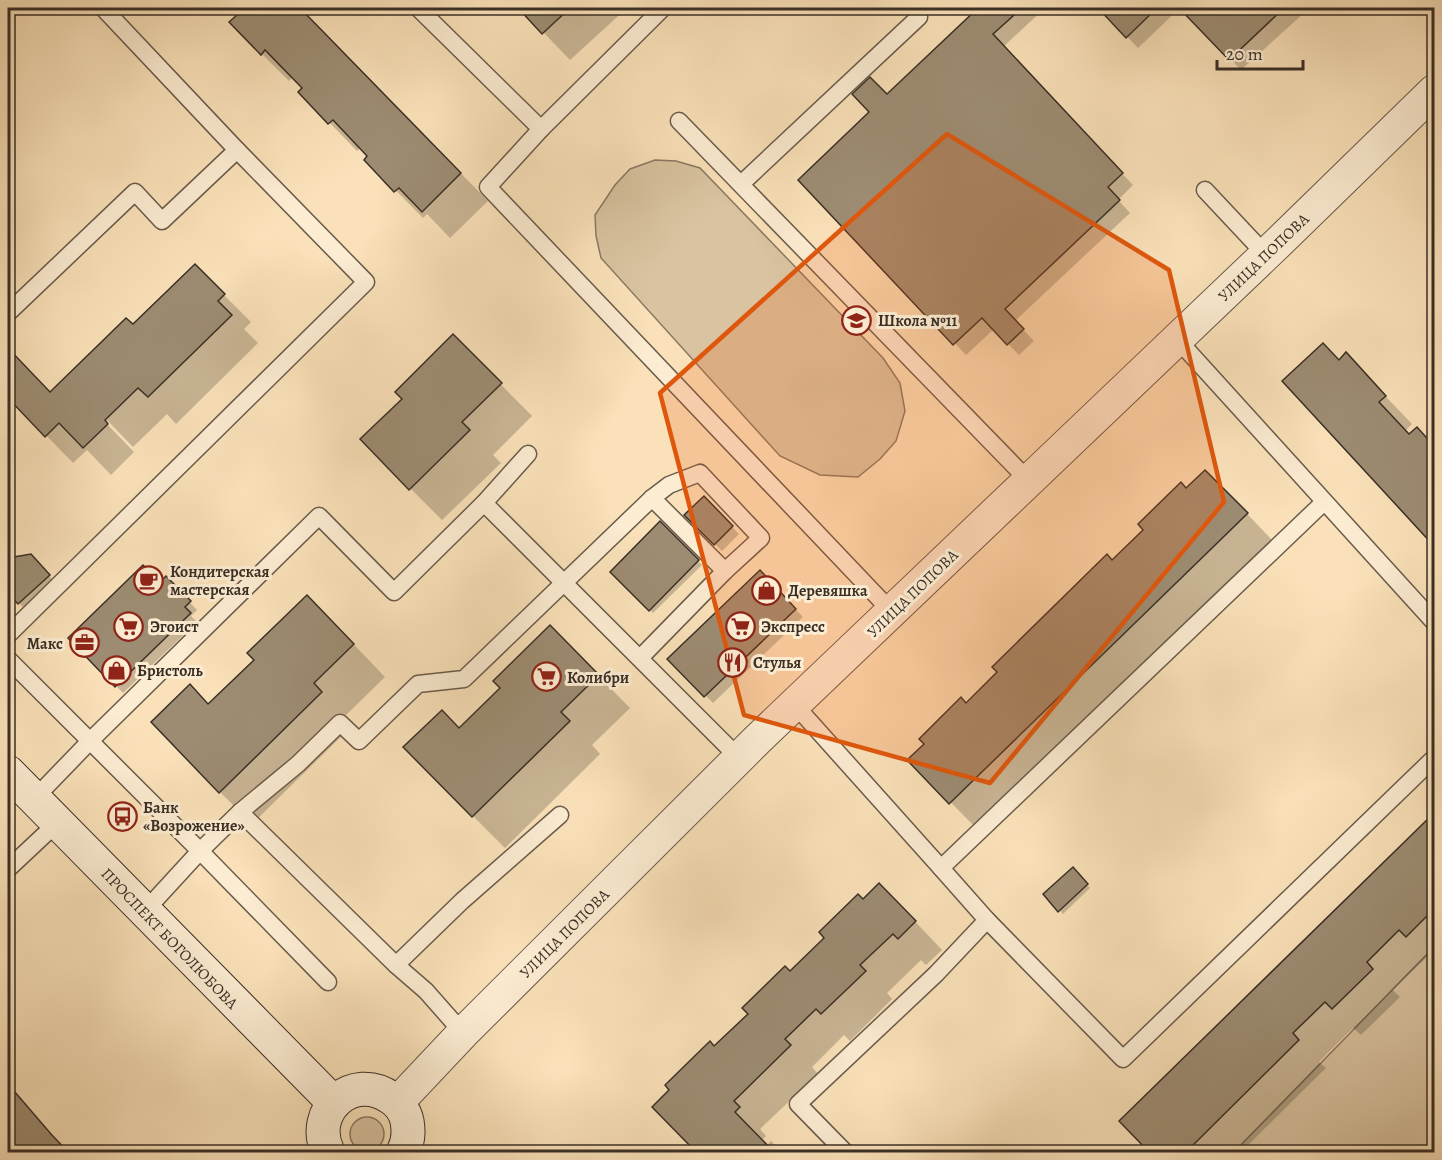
<svg xmlns="http://www.w3.org/2000/svg" width="1442" height="1160" viewBox="0 0 1442 1160" font-family="Alegreya,serif">
	<rect width="100%" height="100%" fill="#fae1b9"/>
	<filter id="stains"><feTurbulence type="fractalNoise" baseFrequency=".00333" numOctaves="4"/><feColorMatrix values="0 0 0 0 .2 0 0 0 0 .09 0 0 0 0 .02 0 0 0 .5 -.17"/></filter>
	<radialGradient id="worn" r=".72"><stop offset=".6" stop-color="#630" stop-opacity="0"/><stop offset="1" stop-color="#630" stop-opacity=".3"/></radialGradient>
	<g fill="#d9c3a0" stroke="#897963" stroke-width="1.5">
		<path d="M 655,160 L 676,161 L 700,168 L 883,358 L 900,383 L 905,411 L 896,441 L 880,459 L 858,477 L 820,475 L 780,456 L 601,258 L 596,236 L 595,215 L 615,185 L 630,169 Z"/>
		<path d="M 1434,947 L 1434,1152 L 1234,1152 Z"/>
		<circle cx="367" cy="1134" r="17"/>
	</g>
	<g fill="#0003">
		<path d="M 8,8 L 18,8 L 8,18 Z"/>
		<path d="M 227,8 L 299,8 L 488,201 L 450,238 L 427,214 L 423,218 L 366,160 L 369,156 L 361,147 L 357,151 L 300,92 L 304,88 L 293,77 L 289,81 L 262,54 L 237,18 Z"/>
		<path d="M 520,8 L 627,8 L 570,60 Z"/>
		<path d="M 980,8 L 1045,8 L 1003,47 L 1133,185 L 1118,200 L 1130,213 L 1015,321 L 1034,341 L 1019,355 L 994,329 L 966,355 L 800,180 Z"/>
		<path d="M 1100,8 L 1180,8 L 1138,48 Z"/>
		<path d="M 1181,8 L 1299,8 L 1304,13 L 1241,70 Z"/>
		<path d="M 195,266 L 251,322 L 244,329 L 258,343 L 176,424 L 167,414 L 133,447 L 104,417 L 102,419 L 134,452 L 111,475 L 87,450 L 73,463 L 8,396 L 8,357 L 51,394 L 133,326 Z"/>
		<path d="M 453,336 L 532,416 L 493,455 L 501,463 L 442,520 L 410,488 Z"/>
		<path d="M 1346,355 L 1412,424 L 1405,431 L 1410,435 L 1417,429 L 1434,447 L 1434,544 L 1284,381 L 1339,361 Z"/>
		<path d="M 1186,490 L 1233,499 L 1274,542 L 978,830 L 909,760 Z"/>
		<path d="M 704,498 L 739,534 L 722,551 L 686,515 Z"/>
		<path d="M 660,523 L 702,565 L 653,613 L 612,572 Z"/>
		<path d="M 30,556 L 52,579 L 23,607 L 8,591 L 8,560 Z"/>
		<path d="M 759,572 L 803,617 L 713,703 L 669,659 Z"/>
		<path d="M 174,586 L 197,610 L 191,616 L 197,622 L 123,693 L 70,638 Z"/>
		<path d="M 550,627 L 630,708 L 592,745 L 600,754 L 505,848 L 473,816 L 502,688 Z"/>
		<path d="M 339,629 L 385,677 L 345,716 L 353,725 L 252,824 L 220,792 L 209,705 Z"/>
		<path d="M 1434,815 L 1434,963 L 1428,956 L 1393,990 L 1400,997 L 1361,1035 L 1353,1028 L 1319,1062 L 1326,1068 L 1241,1152 L 1152,1152 L 1121,1121 Z"/>
		<path d="M 1073,869 L 1090,888 L 1063,914 L 1045,895 Z"/>
		<path d="M 864,901 L 907,913 L 942,950 L 926,965 L 921,960 L 887,993 L 892,999 L 850,1041 L 844,1035 L 812,1067 L 818,1074 L 760,1129 L 766,1136 L 761,1141 L 766,1146 L 771,1141 L 782,1152 L 698,1152 L 654,1107 Z"/>
		<path d="M 9,1088 L 17,1096 L 67,1152 L 8,1152 L 8,1090 Z"/>
	</g>
	<g fill="#9d8c72" stroke="#392f26" stroke-width="1.5">
		<path d="M 245,8 L 300,8 L 461,173 L 422,212 L 399,188 L 394,192 L 364,160 L 367,156 L 333,120 L 328,124 L 298,92 L 302,88 L 265,50 L 261,55 L 229,22 Z"/>
		<path d="M 518,8 L 570,8 L 542,34 Z"/>
		<path d="M 978,8 L 1022,8 L 993,34 L 1123,173 L 1108,187 L 1120,200 L 1005,309 L 1024,329 L 1007,345 L 982,318 L 953,345 L 798,180 L 869,112 L 852,94 L 870,77 L 887,94 Z"/>
		<path d="M 1098,8 L 1157,8 L 1126,38 Z"/>
		<path d="M 1179,8 L 1284,8 L 1229,60 Z"/>
		<path d="M 195,264 L 225,294 L 218,301 L 232,315 L 148,397 L 138,388 L 105,420 L 108,424 L 83,448 L 59,423 L 45,437 L 8,398 L 8,348 L 50,392 L 126,318 L 133,324 Z"/>
		<path d="M 453,334 L 502,383 L 462,422 L 470,430 L 409,490 L 360,439 L 402,399 L 395,392 Z"/>
		<path d="M 1323,343 L 1339,360 L 1346,352 L 1386,396 L 1379,402 L 1409,434 L 1417,427 L 1434,446 L 1434,546 L 1282,381 Z"/>
		<path d="M 1205,470 L 1248,513 L 949,804 L 907,760 L 924,744 L 919,739 L 961,697 L 966,703 L 997,672 L 992,667 L 1107,554 L 1112,560 L 1143,530 L 1138,524 L 1181,482 L 1186,488 Z"/>
		<path d="M 704,496 L 733,526 L 714,545 L 684,515 Z"/>
		<path d="M 660,521 L 699,560 L 649,611 L 610,572 Z"/>
		<path d="M 31,554 L 50,575 L 18,604 L 8,593 L 8,558 Z"/>
		<path d="M 143,565 L 160,582 L 166,576 L 191,601 L 185,607 L 191,613 L 115,687 L 68,638 Z"/>
		<path d="M 760,570 L 796,609 L 704,697 L 667,659 Z"/>
		<path d="M 307,595 L 354,644 L 314,683 L 322,692 L 219,793 L 151,722 L 190,684 L 208,704 L 254,660 L 247,653 Z"/>
		<path d="M 550,625 L 599,675 L 561,712 L 570,721 L 472,817 L 403,747 L 442,710 L 459,728 L 500,688 L 493,681 Z"/>
		<path d="M 1434,813 L 1434,909 L 1406,937 L 1399,930 L 1367,962 L 1373,969 L 1332,1009 L 1325,1002 L 1293,1033 L 1299,1040 L 1186,1152 L 1149,1152 L 1119,1121 Z"/>
		<path d="M 1073,867 L 1088,884 L 1058,912 L 1043,894 Z"/>
		<path d="M 879,883 L 916,921 L 898,939 L 893,934 L 860,965 L 866,971 L 821,1014 L 816,1009 L 785,1039 L 791,1045 L 734,1101 L 740,1107 L 735,1112 L 774,1152 L 696,1152 L 652,1107 L 669,1090 L 665,1085 L 710,1041 L 714,1046 L 748,1014 L 742,1008 L 785,966 L 790,971 L 824,938 L 819,932 L 858,894 L 863,899 Z"/>
		<path d="M 8,1084 L 51,1134 L 68,1152 L 8,1152 Z"/>
	</g>
	<g fill="none" stroke-linecap="round" stroke-linejoin="round">
		<defs>
			<g id="service">
				<path d="M 418,8 L 541,129"/>
				<path d="M 663,8 L 541,129 L 488,187 L 892,612"/>
				<path d="M 679,121 L 1029,481"/>
				<path d="M 741,184 L 919,17 L 918,8"/>
				<path d="M 1205,190 L 1266,255"/>
				<path d="M 8,313 L 135,192 L 162,221 L 237,150"/>
				<path d="M 1177,339 L 1434,622"/>
				<path d="M 528,454 L 484,503 L 740,759"/>
				<path d="M 652,498 L 725,571"/>
				<path d="M 8,635 L 366,282 L 237,150 L 103,8"/>
				<path d="M 8,659 L 200,851 L 328,982"/>
				<path d="M 795,705 L 941,868 L 1324,502"/>
				<path d="M 34,799 L 90,741 L 319,516 L 394,592 L 484,503"/>
				<path d="M 240,812 L 396,965 L 426,991 L 463,1033"/>
				<path d="M 941,868 L 987,920 L 1123,1059 L 1434,758"/>
				<path d="M 8,869 L 57,823"/>
				<path d="M 144,912 L 200,851 L 240,812 L 298,764 L 340,723 L 359,741 L 418,684 L 464,679 L 652,498 L 669,485 L 700,473 L 761,538 L 725,571 L 640,658"/>
				<path d="M 396,965 L 462,901 L 560,815"/>
				<path d="M 845,1152 L 798,1104 L 936,974 L 987,920"/>
			</g>
			<path id="minor" d="M 397,1103 L 463,1033 L 758,739 L 1278,243 L 1434,91"/>
			<g id="secondary">
				<path d="M 8,772 L 334,1103"/>
				<path d="M 328,1152 C 308,1111 353,1071 391,1098 C 399,1103 405,1112 407,1121 C 409,1132 408,1143 403,1152"/>
			</g>
		</defs>
		<use href="#service" stroke="#695c4b" stroke-width="19"/>
		<use href="#minor" stroke="#695c4b" stroke-width="34"/>
		<use href="#secondary" stroke="#392f26" stroke-width="35"/>
		<use href="#service" stroke="#fcecd2" stroke-width="16"/>
		<use href="#minor" stroke="#fcecd2" stroke-width="32"/>
		<use href="#secondary" stroke="#fcecd2" stroke-width="33"/>
	</g>
	<path fill="#df570d" fill-opacity="0.2" stroke="#df570d" stroke-width="4.5" stroke-linejoin="round" d="M 947,134 L 1169,270 L 1224,502 L 990,783 L 744,715 L 660,393 Z"/>
	<defs>
		<symbol id="school-ring" viewBox="-11 -11 22 22"><circle r="9.5" fill="#fcecd2" stroke="#8f2418" stroke-width="1.5"/><path d="M0-5L7-2L0 1L-7-2ZM-4 1L0 2.5L4 1V4Q0 6-4 4Z" fill="#8f2418"/></symbol>
		<symbol id="cafe-ring" viewBox="-11 -11 22 22"><circle r="9.5" fill="#fcecd2" stroke="#8f2418" stroke-width="1.5"/><path d="M-5.5-4.5H6V0H3Q3 3.5 0 3.5H-2.5Q-5.5 3.5-5.5 0ZM3-3.2v2h1.7v-2ZM-6 4.5H4V6H-6Z" fill="#8f2418"/></symbol>
		<symbol id="shop-ring" viewBox="-11 -11 22 22"><circle r="9.5" fill="#fcecd2" stroke="#8f2418" stroke-width="1.5"/><path d="M-5-2.5h2.3a2.7 3.5 0 0 1 5.4 0H5L5.5 6h-11ZM-1.5-2.5h3a1.5 2.3 0 0 0-3 0Z" fill="#8f2418"/></symbol>
		<symbol id="supermarket-ring" viewBox="-11 -11 22 22"><circle r="9.5" fill="#fcecd2" stroke="#8f2418" stroke-width="1.5"/><path d="M-6-5.5h2.5l.6 2H6L4.5 2H-2.5L-4.4-4H-6ZM-1.5 3.2a1.3 1.3 0 1 0 .1 0ZM3 3.2a1.3 1.3 0 1 0 .1 0Z" fill="#8f2418"/></symbol>
		<symbol id="office-ring" viewBox="-11 -11 22 22"><circle r="9.5" fill="#fcecd2" stroke="#8f2418" stroke-width="1.5"/><path d="M-6-3h4V-5.5h4V-3h4V5H-6ZM-1-4.5V-3h2v-1.5ZM-6 0V1H6V0Z" fill="#8f2418"/></symbol>
		<symbol id="restaurant-ring" viewBox="-11 -11 22 22"><circle r="9.5" fill="#fcecd2" stroke="#8f2418" stroke-width="1.5"/><path d="M-5-6h1v4h1v-4h1v4h1v-4h1v5L-1.5 .5V6h-2V.5L-5-1ZM5-6V6H3V1.5H1.5Q1.5-4 5-6Z" fill="#8f2418"/></symbol>
		<symbol id="bus-ring" viewBox="-11 -11 22 22"><circle r="9.5" fill="#fcecd2" stroke="#8f2418" stroke-width="1.5"/><path d="M-5-6H5V4H4V6H2V4H-2V6H-4V4H-5ZM-3.5-4V0h7V-4ZM-3.5 1.2v1.5H-2V1.2ZM2 1.2v1.5H3.5V1.2Z" fill="#8f2418"/></symbol>
	</defs>
	<g fill-rule="evenodd">
		<use href="#school-ring" x="840" y="304" width="33" height="33"/>
		<use href="#cafe-ring" x="132" y="564" width="33" height="33"/>
		<use href="#shop-ring" x="750" y="574" width="33" height="33"/>
		<use href="#supermarket-ring" x="112" y="610" width="33" height="33"/>
		<use href="#supermarket-ring" x="724" y="610" width="33" height="33"/>
		<use href="#office-ring" x="68" y="626" width="33" height="33"/>
		<use href="#restaurant-ring" x="716" y="646" width="33" height="33"/>
		<use href="#shop-ring" x="100" y="654" width="33" height="33"/>
		<use href="#supermarket-ring" x="530" y="660" width="33" height="33"/>
		<use href="#bus-ring" x="106" y="800" width="33" height="33"/>
	</g>
	<g text-anchor="middle" stroke-width="6" stroke-linejoin="round" paint-order="stroke">
		<g font-size="16" fill="#392f26" stroke="#fcecd2">
			<text transform="translate(1263 257) rotate(-44)" y="6">УЛИЦА ПОПОВА</text>
			<text transform="translate(912 593) rotate(-44)" y="6">УЛИЦА ПОПОВА</text>
			<text transform="translate(564 933) rotate(-45)" y="6">УЛИЦА ПОПОВА</text>
			<text transform="translate(170 938) rotate(46)" y="6">ПРОСПЕКТ БОГОЛЮБОВА</text>
		</g>
		<g font-size="16" font-weight="bold" fill="#392f26" stroke="#fcecd2" text-anchor="start">
			<text x="878" y="326">Школа №11</text>
			<text x="170" y="577">Кондитерская<tspan x="170" dy="18">мастерская</tspan></text>
			<text x="788" y="596">Деревяшка</text>
			<text x="150" y="632">Эгоист</text>
			<text x="761" y="632">Экспресс</text>
			<text x="63" y="649" text-anchor="end">Макс</text>
			<text x="753" y="668">Стулья</text>
			<text x="137" y="676">Бристоль</text>
			<text x="567" y="683">Колибри</text>
			<text x="143" y="813">Банк<tspan x="143" dy="18">«Возрожение»</tspan></text>
		</g>
	</g>
	<rect width="1442" height="1160" fill="none" stroke="#fae1b9" stroke-width="30"/>
	<rect x="9" y="9" width="1424" height="1142" fill="none" stroke="#392f26" stroke-width="3"/>
	<rect x="15" y="15" width="1412" height="1130" fill="none" stroke="#392f26" stroke-width="1.5"/>
	<path d="M1217 60v9h86v-9" fill="none" stroke="#392f26" stroke-width="3"/>
	<text x="1226" y="60" font-size="18" fill="#392f26" stroke="#fcecd2" stroke-width="4.5" paint-order="stroke">20 m</text>
	<rect width="100%" height="100%" filter="url(#stains)"/>
	<rect width="100%" height="100%" fill="url(#worn)"/>
</svg>
